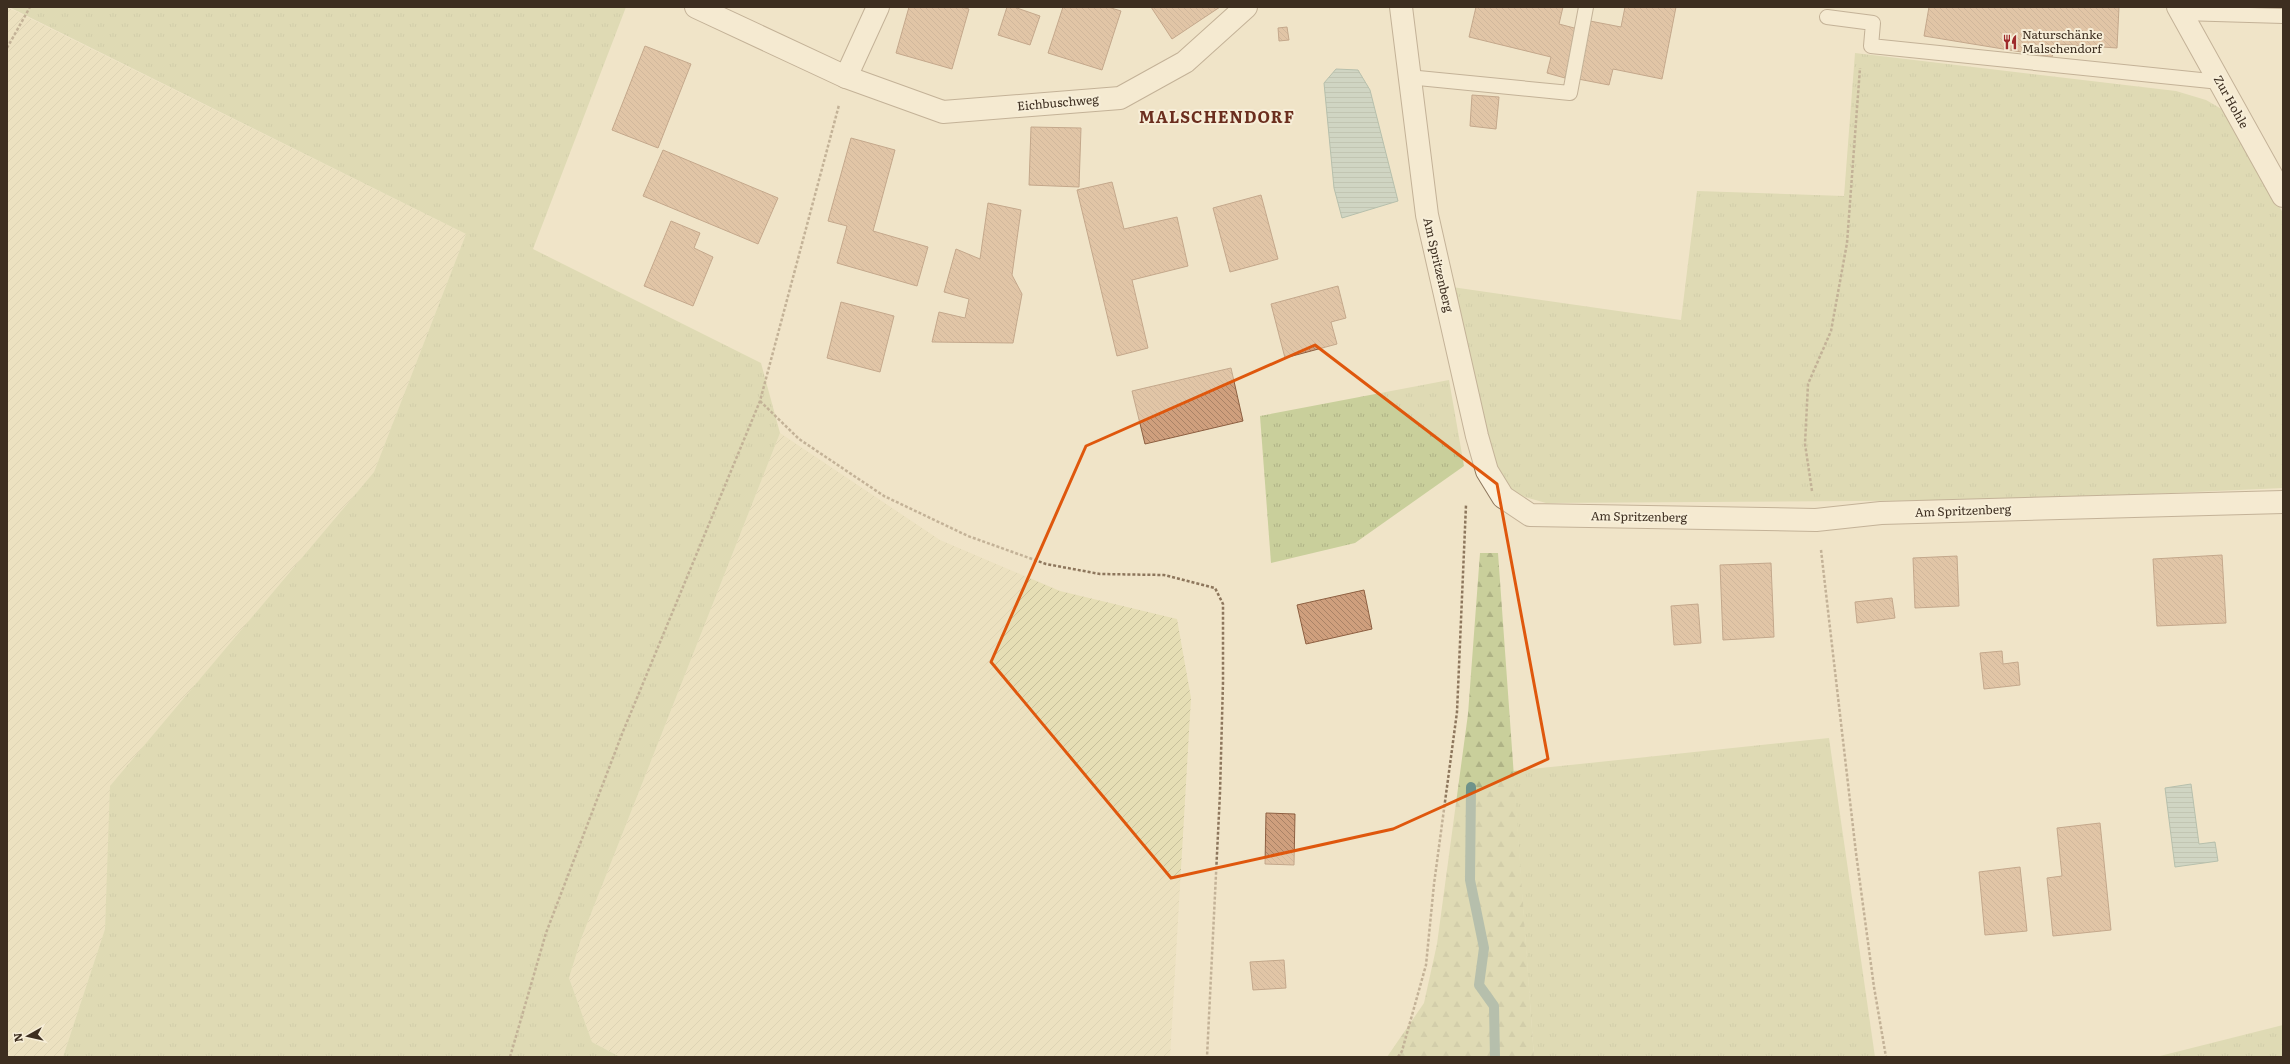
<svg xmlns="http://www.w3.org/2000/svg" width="2290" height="1064" viewBox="0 0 2290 1064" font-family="Literata,serif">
	<defs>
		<pattern id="farmland-furrows" width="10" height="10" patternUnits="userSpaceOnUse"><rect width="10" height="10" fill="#e6deb5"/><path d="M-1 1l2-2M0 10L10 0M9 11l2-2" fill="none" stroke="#c6bf9b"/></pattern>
		<pattern id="grass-tufts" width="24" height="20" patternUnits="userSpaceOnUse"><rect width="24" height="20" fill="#c9cf9b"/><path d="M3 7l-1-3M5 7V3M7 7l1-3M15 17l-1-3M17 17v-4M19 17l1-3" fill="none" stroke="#aeb285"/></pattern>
		<pattern id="forest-firs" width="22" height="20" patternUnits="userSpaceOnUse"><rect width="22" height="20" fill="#c9cf9b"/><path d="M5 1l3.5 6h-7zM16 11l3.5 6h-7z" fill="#aeb285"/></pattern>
		<pattern id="water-rules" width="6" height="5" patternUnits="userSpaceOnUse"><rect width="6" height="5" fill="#a9c4bc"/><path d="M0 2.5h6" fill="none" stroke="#8ba098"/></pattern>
		<pattern id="building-back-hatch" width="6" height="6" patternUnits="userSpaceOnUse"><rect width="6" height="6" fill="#cf9f7d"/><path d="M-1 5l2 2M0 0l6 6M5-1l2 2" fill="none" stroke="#a98266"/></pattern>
	</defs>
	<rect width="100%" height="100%" fill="#f0e4c8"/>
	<g fill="url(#farmland-furrows)">
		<path d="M 7,7 L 466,234 L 374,472 L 111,785 L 105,929 L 63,1057 L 7,1057 Z"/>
		<path d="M 780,433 L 940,540 L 1060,591 L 1177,619 L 1191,698 L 1170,1057 L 620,1057 L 592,1042 L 569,978 L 581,939 Z"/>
	</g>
	<g fill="url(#grass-tufts)">
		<path d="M 9,7 L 626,7 L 533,249 L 761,363 L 780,433 L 581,939 L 569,978 L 592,1042 L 620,1057 L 63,1057 L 105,929 L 110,786 L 374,472 L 466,234 Z"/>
		<path d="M 1855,53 L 2176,91 L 2206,100 L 2225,111 L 2283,213 L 2283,488 L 2018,500 L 1546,503 L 1518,495 L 1501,483 L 1481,440 L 1452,287 L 1681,320 L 1697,191 L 1844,196 Z"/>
		<path d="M 1449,380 L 1464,466 L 1355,543 L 1271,563 L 1260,416 Z"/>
		<path d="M 1829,738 L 1875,1057 L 1534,1057 L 1513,771 Z"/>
		<path d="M 2283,1025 L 2283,1057 L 2156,1057 Z"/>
	</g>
	<path fill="url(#forest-firs)" d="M 1480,553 L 1498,553 L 1534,1057 L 1387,1057 L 1424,1003 L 1437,944 L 1468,714 Z"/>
	<g fill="url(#water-rules)" stroke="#6f938a">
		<path d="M 1336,69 L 1358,70 L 1370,90 L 1398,201 L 1342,218 L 1334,188 L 1324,83 Z"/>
		<path d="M 2191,784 L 2199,844 L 2215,842 L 2218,861 L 2175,867 L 2165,788 Z"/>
	</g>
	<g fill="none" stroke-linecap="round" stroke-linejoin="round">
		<path stroke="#6f938a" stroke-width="10" d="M 1471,787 L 1470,880 L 1484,948 L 1479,985 L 1494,1006 L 1495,1057"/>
	</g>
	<g fill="url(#building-back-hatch)" stroke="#8d5f41">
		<path d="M 909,7 L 961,7 L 969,9 L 952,69 L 896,53 Z"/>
		<path d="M 1007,7 L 1014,7 L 1040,16 L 1030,45 L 998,35 Z"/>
		<path d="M 1063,7 L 1108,7 L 1121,11 L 1102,70 L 1048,53 Z"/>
		<path d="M 1151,7 L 1220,7 L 1172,39 Z"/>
		<path d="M 1476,7 L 1563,7 L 1559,24 L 1578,29 L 1565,78 L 1547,73 L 1551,57 L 1469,37 Z"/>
		<path d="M 1625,7 L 1676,7 L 1662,79 L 1613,69 L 1609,85 L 1578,79 L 1590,21 L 1621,27 Z"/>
		<path d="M 1929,7 L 2119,7 L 2117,48 L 2056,44 L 2052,57 L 1924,36 Z"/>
		<path d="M 1287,27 L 1289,40 L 1279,41 L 1278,28 Z"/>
		<path d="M 645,46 L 691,64 L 658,148 L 612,130 Z"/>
		<path d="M 1472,95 L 1499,97 L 1496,129 L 1470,126 Z"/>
		<path d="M 1031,127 L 1081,128 L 1079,187 L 1029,185 Z"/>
		<path d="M 851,138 L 895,150 L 873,231 L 928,247 L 917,286 L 837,263 L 847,226 L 828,221 Z"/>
		<path d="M 663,150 L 778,198 L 758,244 L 643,196 Z"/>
		<path d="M 1112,182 L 1124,229 L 1177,217 L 1188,266 L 1132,280 L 1148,348 L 1117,356 L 1077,190 Z"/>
		<path d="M 1261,195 L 1278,259 L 1230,272 L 1213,208 Z"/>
		<path d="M 988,203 L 1021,210 L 1012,275 L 1022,294 L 1013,343 L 932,342 L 939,312 L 965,318 L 969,299 L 944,292 L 956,249 L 980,259 Z"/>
		<path d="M 671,221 L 700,233 L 694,248 L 713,257 L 693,306 L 644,286 Z"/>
		<path d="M 1338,286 L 1346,318 L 1331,322 L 1337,344 L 1285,358 L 1271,304 Z"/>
		<path d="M 841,302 L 894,316 L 880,372 L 827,358 Z"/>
		<path d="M 1231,368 L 1243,421 L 1145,444 L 1132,391 Z"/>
		<path d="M 2222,555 L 2226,623 L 2157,626 L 2153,559 Z"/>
		<path d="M 1957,556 L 1959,606 L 1915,608 L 1913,558 Z"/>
		<path d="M 1771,563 L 1774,637 L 1723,640 L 1720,565 Z"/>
		<path d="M 1364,590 L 1372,629 L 1306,644 L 1297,605 Z"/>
		<path d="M 1892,598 L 1895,618 L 1857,623 L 1855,602 Z"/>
		<path d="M 1698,604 L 1701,643 L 1674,645 L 1671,606 Z"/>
		<path d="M 2002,651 L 2003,664 L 2018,662 L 2020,685 L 1984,689 L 1980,653 Z"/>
		<path d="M 1266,813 L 1295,814 L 1294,865 L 1265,864 Z"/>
		<path d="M 2100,823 L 2111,930 L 2053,936 L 2047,878 L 2062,876 L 2057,828 Z"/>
		<path d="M 2020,867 L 2027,931 L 1985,935 L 1979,872 Z"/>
		<path d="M 1284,960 L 1286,988 L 1253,990 L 1250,962 Z"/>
	</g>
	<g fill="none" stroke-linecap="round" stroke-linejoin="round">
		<defs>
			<g id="lane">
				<path d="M 2182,13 L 2283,16"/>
				<path d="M 1827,17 L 1873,23 L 1871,46 L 2220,82"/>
				<path d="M 1408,77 L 1570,93 L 1586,7"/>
			</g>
			<g id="street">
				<path d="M 696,7 L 846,77 L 943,112 L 1120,98 L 1185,62 L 1246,7"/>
				<path d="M 1401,7 L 1427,215 L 1477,436 L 1487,471 L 1503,497 L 1530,515 L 1816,520 L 1881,513 L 2283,502"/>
				<path d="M 2178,7 L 2283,196"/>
				<path d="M 846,77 L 878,7"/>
			</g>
		</defs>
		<use href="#lane" stroke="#8d765c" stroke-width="16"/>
		<use href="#street" stroke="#8d765c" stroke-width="24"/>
		<g stroke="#8d765c" stroke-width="2.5" stroke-dasharray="3 2" stroke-linecap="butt">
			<path d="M 7,48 L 30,7"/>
			<path d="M 760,401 L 799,439 L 884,496 L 968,536 L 1046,564 L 1100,574 L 1164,575 L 1215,588 L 1223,604 L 1223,682 L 1220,793 L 1207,1057"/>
			<path d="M 1812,491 L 1805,444 L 1808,384 L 1831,331 L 1847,243 L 1860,68"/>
			<path d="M 1821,550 L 1856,853 L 1874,987 L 1886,1057"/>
			<path d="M 510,1057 L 546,933 L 622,734 L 760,401 L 839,105"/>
			<path d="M 1398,1057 L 1402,1051 L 1426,965 L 1434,884 L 1457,712 L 1466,505"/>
		</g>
		<use href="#lane" stroke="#faf1dc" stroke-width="14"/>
		<use href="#street" stroke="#faf1dc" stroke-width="22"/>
	</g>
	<path d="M0 0H2290V1064H0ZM 1315,345 L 1497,484 L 1548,759 L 1393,829 L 1171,878 L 991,662 L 1086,446 Z" fill="#f0e4c8" fill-opacity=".55" fill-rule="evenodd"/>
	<path fill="none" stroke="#df570d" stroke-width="3" stroke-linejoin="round" d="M 1315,345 L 1497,484 L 1548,759 L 1393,829 L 1171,878 L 991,662 L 1086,446 Z"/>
	<defs>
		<symbol id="restaurant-bare" viewBox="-9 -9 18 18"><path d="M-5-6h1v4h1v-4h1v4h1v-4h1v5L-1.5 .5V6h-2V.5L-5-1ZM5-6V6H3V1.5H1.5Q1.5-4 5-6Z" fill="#9e2a2b" stroke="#f7eed8" stroke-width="2.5" paint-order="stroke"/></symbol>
	</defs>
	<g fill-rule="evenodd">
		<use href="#restaurant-bare" x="1999" y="31" width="22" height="22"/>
	</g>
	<g text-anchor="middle" stroke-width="4" stroke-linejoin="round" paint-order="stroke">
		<g font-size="12" fill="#3d2e20" stroke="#f7eed8" text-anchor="start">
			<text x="2022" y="39">Naturschänke<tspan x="2022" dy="14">Malschendorf</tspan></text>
		</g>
		<g font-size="12" fill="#3d2e20" stroke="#f7eed8">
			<text transform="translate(2231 102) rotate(61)" y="4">Zur Hohle</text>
			<text transform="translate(1058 103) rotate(-5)" y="4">Eichbuschweg</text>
			<text transform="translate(1438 265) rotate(77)" y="4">Am Spritzenberg</text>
			<text transform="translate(1963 511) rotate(-2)" y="4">Am Spritzenberg</text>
			<text transform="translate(1639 517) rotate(1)" y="4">Am Spritzenberg</text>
		</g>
		<g font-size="16" font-weight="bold" letter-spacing="1" fill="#6b2e1e" stroke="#f7eed8">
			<text x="1217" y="123">MALSCHENDORF</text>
		</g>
	</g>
	<rect width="2290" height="1064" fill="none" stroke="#3d2e20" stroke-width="16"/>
	<g transform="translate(28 1036) rotate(262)" stroke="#f7eed8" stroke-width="3" paint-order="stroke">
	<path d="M0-3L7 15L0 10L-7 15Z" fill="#3d2e20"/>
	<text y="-6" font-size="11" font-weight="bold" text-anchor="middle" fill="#3d2e20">N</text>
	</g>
</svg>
